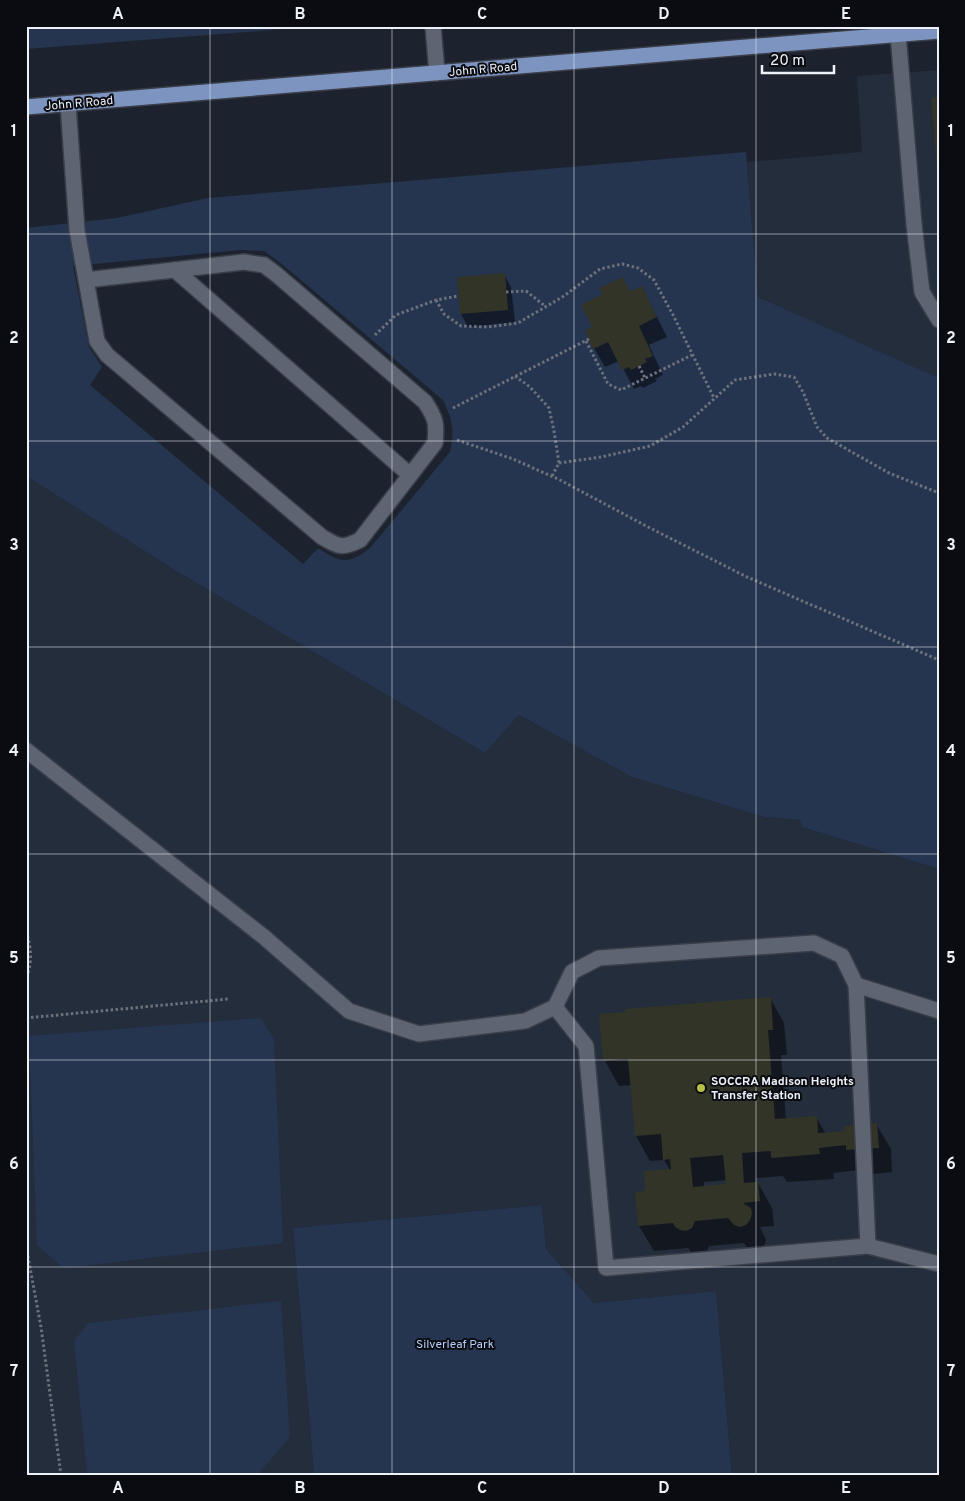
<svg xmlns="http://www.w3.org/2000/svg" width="965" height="1501" viewBox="0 0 965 1501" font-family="Overpass,sans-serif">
	<rect width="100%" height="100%" fill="#1d232e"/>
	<g fill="#242d3c">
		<path d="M 939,70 L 939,378 L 758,297 L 747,162 L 862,152 L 857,76 Z"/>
		<path d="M 26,476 L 173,569 L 485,753 L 519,715 L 632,777 L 764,817 L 800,820 L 802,827 L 939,869 L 939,1475 L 732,1475 L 716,1291 L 594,1303 L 546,1249 L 542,1205 L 293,1228 L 314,1475 L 26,1475 Z"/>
	</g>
	<g fill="#25344f" fill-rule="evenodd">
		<path d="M 26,26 L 272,26 L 273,30 L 26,49 Z"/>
		<path d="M 746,152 L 758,297 L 939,378 L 939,869 L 802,827 L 800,820 L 764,817 L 632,777 L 519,715 L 485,753 L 173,569 L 26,476 L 26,228 L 117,218 L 208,198 ZM 240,250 L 264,251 L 283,265 L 443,400 C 452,419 455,430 450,452 L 370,548 C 348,565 341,563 318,548 L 303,564 L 90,385 L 102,367 L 89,347 L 73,266 Z"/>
		<path d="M 260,1018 L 274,1039 L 283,1243 L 63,1268 L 37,1245 L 29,1036 Z"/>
		<path d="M 542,1205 L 546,1249 L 594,1303 L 716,1291 L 732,1475 L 314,1475 L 293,1228 Z"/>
		<path d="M 281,1301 L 290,1437 L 257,1475 L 87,1475 L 74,1341 L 88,1323 Z"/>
	</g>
	<g fill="#0007" fill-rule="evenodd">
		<path d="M 504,274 L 511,287 L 515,322 L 468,327 L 461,314 Z"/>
		<path d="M 642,287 L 667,337 L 649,345 L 663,375 L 655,379 L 657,381 L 643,388 L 641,386 L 634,389 L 619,361 L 605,367 L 594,348 L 593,327 L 630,293 Z"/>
		<path d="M 770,998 L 784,1023 L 787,1055 L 781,1055 L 786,1120 L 816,1117 L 826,1134 L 846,1132 L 876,1124 L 891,1149 L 892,1172 L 862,1175 L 859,1170 L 833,1173 L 834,1179 L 787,1182 L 783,1176 L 756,1178 L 756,1183 L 758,1183 L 772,1208 L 774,1226 L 760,1227 L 766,1240 L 764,1246 L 760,1250 L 749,1250 L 744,1243 L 709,1246 L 706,1253 L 695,1255 L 691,1252 L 688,1248 L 654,1251 L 639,1226 L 670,1170 L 664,1160 L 650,1161 L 636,1136 L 632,1085 L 619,1086 L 605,1061 ZM 727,1180 L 727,1186 L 704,1187 L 704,1182 Z"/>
	</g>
	<g fill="#323427" fill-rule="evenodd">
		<path d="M 939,97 L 939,168 L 937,168 L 931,98 Z"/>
		<path d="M 505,273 L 508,310 L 460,314 L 457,277 Z"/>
		<path d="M 623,277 L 630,292 L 642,286 L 657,317 L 639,326 L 653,356 L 645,359 L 647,362 L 631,370 L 629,367 L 622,370 L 608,342 L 593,349 L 585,330 L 592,327 L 581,305 L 603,294 L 599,288 Z"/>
		<path d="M 771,997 L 773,1030 L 768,1030 L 775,1119 L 817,1116 L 818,1133 L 845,1131 L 844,1126 L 877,1123 L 879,1148 L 846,1150 L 846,1145 L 819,1148 L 820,1154 L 771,1158 L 771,1151 L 742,1153 L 744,1183 L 758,1182 L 760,1201 L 743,1203 L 751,1208 L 752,1214 L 750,1220 L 746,1225 L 740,1227 L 734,1225 L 728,1218 L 695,1221 L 692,1228 L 686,1231 L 680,1230 L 675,1227 L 673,1223 L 638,1226 L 635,1192 L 645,1191 L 644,1171 L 671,1169 L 670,1159 L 663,1160 L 661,1134 L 635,1136 L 628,1059 L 603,1061 L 599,1014 L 625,1012 L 625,1009 ZM 723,1155 L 726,1184 L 693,1187 L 690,1158 Z"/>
	</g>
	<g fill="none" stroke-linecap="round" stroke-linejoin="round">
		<defs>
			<g id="minor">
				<path d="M 433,26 L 437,73"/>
				<path d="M 898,34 L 914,224 L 922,292 L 939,320"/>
				<path d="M 68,104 L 77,230 L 97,341 L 107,355 L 322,537 C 339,547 342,549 360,540 L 435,443 C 437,423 436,419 425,402 L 276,274 L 264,265 L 244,262 L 86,280"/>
				<path d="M 175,270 L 410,475"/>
				<path d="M 26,750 L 264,937 L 349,1011 L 419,1034 L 525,1021 L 555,1007 L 572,972 L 599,958 L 814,943 L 842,956 L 856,985 L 868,1246 L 606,1268 L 586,1046 L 555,1007"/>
				<path d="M 856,985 L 939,1011"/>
				<path d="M 868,1246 L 939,1264"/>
			</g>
			<path id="major" d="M 26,107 L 939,31"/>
		</defs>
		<use href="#minor" stroke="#3a3e48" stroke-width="18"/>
		<use href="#major" stroke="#3a3e48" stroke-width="18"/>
		<g stroke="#6c717b" stroke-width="3" stroke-dasharray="2.5 2.5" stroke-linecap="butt">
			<path d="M 506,292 L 526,291 L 545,306"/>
			<path d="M 436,300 L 444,314 L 461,326 L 488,327 L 518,323 L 564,296 L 600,269 L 622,264 L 638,268 L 654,280 L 673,315 L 714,398"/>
			<path d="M 375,335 L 396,315 L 436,300 L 458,296"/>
			<path d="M 586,341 L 608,384 L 621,390 L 692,355"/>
			<path d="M 639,366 L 645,378"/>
			<path d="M 515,376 L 530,387 L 549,408 L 554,431 L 559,463 L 552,476"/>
			<path d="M 453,408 L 589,339"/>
			<path d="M 457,440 L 513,459 L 560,480 L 648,527 L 747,577 L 939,660"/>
			<path d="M 559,463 L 601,457 L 650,446 L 683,427 L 735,380 L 774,374 L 794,377 L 803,392 L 817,427 L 827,438 L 889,473 L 939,493"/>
			<path d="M 26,931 C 31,947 33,962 26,978"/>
			<path d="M 26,1018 L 228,999"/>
			<path d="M 26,1246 L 41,1327 L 61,1475"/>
		</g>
		<use href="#minor" stroke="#5e6572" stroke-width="15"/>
		<use href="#major" stroke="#7d94c0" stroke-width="15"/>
	</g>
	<path fill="none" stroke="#edf1f8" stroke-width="1" stroke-opacity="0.55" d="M 210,26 L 210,1475M 392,26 L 392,1475M 574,26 L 574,1475M 756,26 L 756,1475M 26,234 L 939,234M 26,441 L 939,441M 26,647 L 939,647M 26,854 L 939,854M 26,1060 L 939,1060M 26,1267 L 939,1267"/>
	<circle fill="#b8c147" stroke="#0a0c11" stroke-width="2" cx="701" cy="1088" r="5"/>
	<g text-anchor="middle" stroke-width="4" stroke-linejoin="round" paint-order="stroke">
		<g font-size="12" fill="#edf1f8" stroke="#0a0c11">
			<text transform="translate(483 69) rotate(-5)" y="4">John R Road</text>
			<text transform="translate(79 103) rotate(-5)" y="4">John R Road</text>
		</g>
		<g font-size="12" font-weight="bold" fill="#edf1f8" stroke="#0a0c11" text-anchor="start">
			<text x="711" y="1085">SOCCRA Madison Heights<tspan x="711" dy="14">Transfer Station</tspan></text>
		</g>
		<g font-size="12" fill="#b5cffc" stroke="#0a0c11">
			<text x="455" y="1348">Silverleaf Park</text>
		</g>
	</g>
	<rect width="965" height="1501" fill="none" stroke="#0a0c11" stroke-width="55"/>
	<path d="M762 65v8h72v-8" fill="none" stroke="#edf1f8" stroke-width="2.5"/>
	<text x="770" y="65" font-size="15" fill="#edf1f8" stroke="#0a0c11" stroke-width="4" paint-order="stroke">20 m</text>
	<rect x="28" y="28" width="910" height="1446" fill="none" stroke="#edf1f8" stroke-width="2"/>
	<g font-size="16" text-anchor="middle" font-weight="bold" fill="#edf1f8">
		<text x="118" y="19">A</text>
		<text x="300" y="19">B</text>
		<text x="482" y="19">C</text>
		<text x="664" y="19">D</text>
		<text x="846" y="19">E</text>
		<text x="14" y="136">1</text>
		<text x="951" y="136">1</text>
		<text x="14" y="343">2</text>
		<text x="951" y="343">2</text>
		<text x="14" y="550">3</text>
		<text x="951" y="550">3</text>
		<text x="14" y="756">4</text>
		<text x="951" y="756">4</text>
		<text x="14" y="963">5</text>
		<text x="951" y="963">5</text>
		<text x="14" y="1169">6</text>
		<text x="951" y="1169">6</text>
		<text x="14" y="1376">7</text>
		<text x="951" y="1376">7</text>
		<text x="118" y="1493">A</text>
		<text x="300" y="1493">B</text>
		<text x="482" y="1493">C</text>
		<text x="664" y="1493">D</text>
		<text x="846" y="1493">E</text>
	</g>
</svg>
